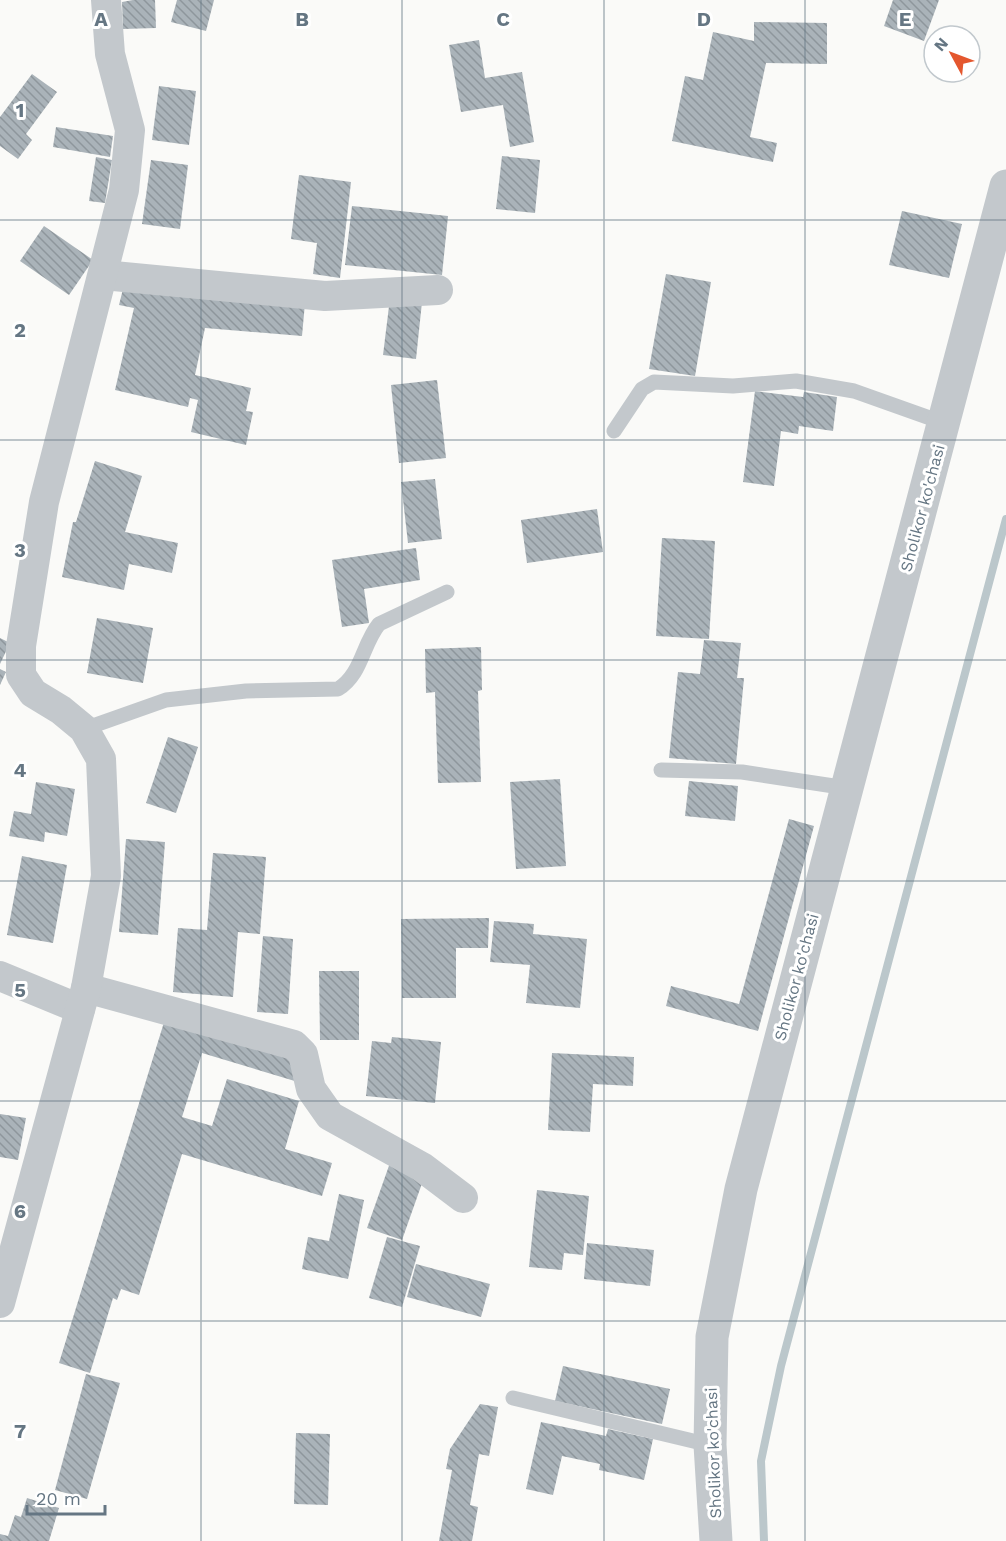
<svg xmlns="http://www.w3.org/2000/svg" width="1006" height="1541" viewBox="0 0 1006 1541" font-family="'Work Sans',sans-serif">
	<defs>
		<pattern id="building-back-hatch" width="6" height="6" patternUnits="userSpaceOnUse" patternTransform="scale(1.5)"><rect width="6" height="6" fill="#aab3b9"/><path d="M-1 5l2 2M0 0l6 6M5-1l2 2" fill="none" stroke="#8e969c"/></pattern>
	</defs>
	<rect width="100%" height="100%" fill="#fafaf8"/>
	<g fill="none" stroke-linecap="round" stroke-linejoin="round">
		<path stroke="#bbc7cb" stroke-width="8" d="M 764,1541 L 761,1461 L 781,1366 L 1006,519"/>
	</g>
	<g fill="url(#building-back-hatch)">
		<path d="M 133,0 L 155,0 L 156,28 L 123,29 L 122,2 Z"/>
		<path d="M 177,0 L 214,0 L 206,31 L 171,22 Z"/>
		<path d="M 893,0 L 939,0 L 924,41 L 884,26 Z"/>
		<path d="M 754,22 L 827,23 L 827,64 L 766,63 L 750,137 L 777,143 L 773,162 L 672,141 L 685,76 L 703,80 L 713,32 L 754,41 Z"/>
		<path d="M 479,40 L 485,78 L 522,72 L 534,142 L 510,147 L 503,105 L 461,112 L 449,45 Z"/>
		<path d="M 32,74 L 57,92 L 26,134 L 32,140 L 18,159 L 0,146 L 0,117 Z"/>
		<path d="M 159,86 L 196,91 L 189,145 L 152,140 Z"/>
		<path d="M 56,127 L 113,136 L 110,157 L 53,147 Z"/>
		<path d="M 502,156 L 540,160 L 535,213 L 496,209 Z"/>
		<path d="M 96,157 L 112,160 L 105,203 L 89,201 Z"/>
		<path d="M 151,160 L 188,165 L 180,229 L 142,224 Z"/>
		<path d="M 299,175 L 351,182 L 340,278 L 313,274 L 317,243 L 291,239 Z"/>
		<path d="M 352,206 L 448,216 L 442,275 L 345,265 Z"/>
		<path d="M 902,211 L 962,224 L 949,278 L 889,265 Z"/>
		<path d="M 44,226 L 93,260 L 69,295 L 20,261 Z"/>
		<path d="M 666,274 L 711,282 L 695,376 L 649,369 Z"/>
		<path d="M 124,285 L 305,303 L 302,336 L 205,328 L 195,375 L 251,388 L 246,411 L 253,412 L 246,445 L 191,432 L 198,400 L 190,398 L 188,407 L 115,390 L 134,308 L 119,305 Z"/>
		<path d="M 390,298 L 422,302 L 416,359 L 383,355 Z"/>
		<path d="M 437,380 L 446,458 L 399,463 L 391,385 Z"/>
		<path d="M 755,391 L 803,397 L 804,392 L 837,397 L 833,431 L 799,426 L 798,434 L 781,431 L 774,486 L 743,482 Z"/>
		<path d="M 95,461 L 142,476 L 125,532 L 178,543 L 172,573 L 129,564 L 124,590 L 62,577 L 73,522 L 76,522 Z"/>
		<path d="M 435,479 L 442,539 L 408,543 L 401,482 Z"/>
		<path d="M 597,509 L 603,552 L 527,563 L 521,520 Z"/>
		<path d="M 662,538 L 715,541 L 709,639 L 656,636 Z"/>
		<path d="M 416,548 L 420,580 L 364,589 L 369,623 L 342,627 L 332,560 Z"/>
		<path d="M 97,618 L 153,628 L 143,683 L 87,673 Z"/>
		<path d="M 0,638 L 10,643 L 0,664 Z"/>
		<path d="M 704,640 L 741,643 L 737,678 L 744,678 L 736,764 L 669,758 L 678,672 L 700,674 Z"/>
		<path d="M 481,647 L 482,690 L 478,691 L 481,782 L 438,783 L 435,692 L 426,693 L 425,649 Z"/>
		<path d="M 0,669 L 6,672 L 0,685 Z"/>
		<path d="M 168,737 L 198,747 L 176,813 L 146,803 Z"/>
		<path d="M 560,779 L 566,866 L 516,869 L 510,782 Z"/>
		<path d="M 689,781 L 738,786 L 735,821 L 685,816 Z"/>
		<path d="M 36,782 L 75,789 L 67,836 L 45,832 L 44,842 L 9,836 L 14,811 L 31,814 Z"/>
		<path d="M 789,819 L 814,826 L 758,1031 L 666,1006 L 671,986 L 739,1004 Z"/>
		<path d="M 126,839 L 165,842 L 158,935 L 119,932 Z"/>
		<path d="M 213,853 L 266,857 L 260,934 L 238,932 L 233,997 L 173,992 L 178,928 L 207,930 Z"/>
		<path d="M 22,856 L 67,865 L 53,943 L 7,935 Z"/>
		<path d="M 489,918 L 488,948 L 456,948 L 456,998 L 402,998 L 401,919 Z"/>
		<path d="M 494,921 L 534,924 L 533,934 L 587,939 L 580,1008 L 526,1003 L 530,965 L 490,962 Z"/>
		<path d="M 263,936 L 293,939 L 288,1014 L 257,1012 Z"/>
		<path d="M 319,971 L 359,971 L 359,1040 L 320,1040 Z"/>
		<path d="M 165,1019 L 304,1061 L 298,1082 L 202,1053 L 182,1117 L 212,1126 L 227,1079 L 299,1101 L 285,1149 L 332,1163 L 322,1196 L 182,1154 L 139,1295 L 121,1289 L 117,1300 L 113,1298 L 90,1373 L 59,1363 Z"/>
		<path d="M 392,1037 L 441,1042 L 435,1103 L 366,1096 L 372,1041 L 391,1043 Z"/>
		<path d="M 552,1053 L 634,1057 L 633,1086 L 593,1084 L 590,1132 L 548,1130 Z"/>
		<path d="M 0,1114 L 26,1118 L 18,1160 L 0,1157 Z"/>
		<path d="M 391,1160 L 426,1172 L 402,1240 L 367,1228 Z"/>
		<path d="M 537,1190 L 589,1196 L 583,1255 L 564,1253 L 562,1270 L 529,1267 Z"/>
		<path d="M 339,1194 L 364,1200 L 348,1279 L 302,1269 L 308,1237 L 329,1241 Z"/>
		<path d="M 387,1237 L 420,1246 L 402,1307 L 369,1298 Z"/>
		<path d="M 587,1243 L 654,1250 L 650,1286 L 584,1279 Z"/>
		<path d="M 416,1264 L 490,1284 L 481,1317 L 407,1297 Z"/>
		<path d="M 563,1366 L 670,1389 L 662,1424 L 555,1401 Z"/>
		<path d="M 86,1374 L 120,1383 L 87,1499 L 55,1490 Z"/>
		<path d="M 480,1404 L 498,1407 L 489,1456 L 479,1454 L 470,1505 L 478,1507 L 472,1541 L 439,1541 L 452,1470 L 446,1469 L 450,1449 Z"/>
		<path d="M 541,1422 L 606,1436 L 608,1429 L 653,1439 L 644,1480 L 599,1470 L 600,1464 L 562,1456 L 553,1495 L 526,1489 Z"/>
		<path d="M 296,1433 L 330,1434 L 328,1505 L 294,1504 Z"/>
		<path d="M 27,1498 L 59,1508 L 49,1541 L 0,1541 L 0,1534 L 8,1536 L 15,1515 L 21,1517 Z"/>
	</g>
	<g fill="none" stroke-linecap="round" stroke-linejoin="round">
		<g stroke="#c3c8cc" stroke-width="15">
			<path d="M 614,431 L 642,389 L 654,382 L 733,386 L 796,381 L 854,391 L 944,423"/>
			<path d="M 84,729 L 166,700 L 246,691 L 338,689 C 362,674 362,645 379,624 L 447,592"/>
			<path d="M 661,770 L 742,772 L 847,788"/>
			<path d="M 513,1398 L 710,1445"/>
		</g>
		<g stroke="#c3c8cc" stroke-width="30">
			<path d="M 103,275 L 325,296 L 438,290"/>
			<path d="M 0,976 L 80,1009"/>
			<path d="M 86,988 L 294,1045 L 303,1054 L 311,1089 L 330,1116 L 422,1167 L 463,1198"/>
			<path d="M 0,1303 L 86,988 L 106,876 L 101,759 L 84,729 L 61,710 L 33,693 L 21,675 L 21,646 L 44,502 L 124,190 L 130,130 L 110,54 L 106,0"/>
		</g>
		<path stroke="#c3c8cc" stroke-width="33" d="M 716,1541 L 710,1445 L 712,1337 L 741,1189 L 1006,186"/>
	</g>
	<path fill="none" stroke="#657683" stroke-width="1.5" stroke-opacity="0.55" d="M 201,0 L 201,1541M 402,0 L 402,1541M 604,0 L 604,1541M 805,0 L 805,1541M 0,220 L 1006,220M 0,440 L 1006,440M 0,660 L 1006,660M 0,881 L 1006,881M 0,1101 L 1006,1101M 0,1321 L 1006,1321"/>
	<g text-anchor="middle" stroke-width="6" stroke-linejoin="round" paint-order="stroke">
		<g font-size="16" fill="#657683" stroke="#fff">
			<text transform="translate(922 508) rotate(-75)" y="6">Sholikor ko'chasi</text>
			<text transform="translate(796 977) rotate(-75)" y="6">Sholikor ko'chasi</text>
			<text transform="translate(713 1453) rotate(-92)" y="6">Sholikor ko'chasi</text>
		</g>
	</g>
	<g font-size="20" text-anchor="middle" font-weight="bold" fill="#657683" stroke="#fff" stroke-width="6" stroke-linejoin="round" paint-order="stroke">
		<text x="101" y="26">A</text>
		<text x="302" y="26">B</text>
		<text x="503" y="26">C</text>
		<text x="704" y="26">D</text>
		<text x="905" y="26">E</text>
		<text x="20" y="117">1</text>
		<text x="20" y="337">2</text>
		<text x="20" y="557">3</text>
		<text x="20" y="777">4</text>
		<text x="20" y="997">5</text>
		<text x="20" y="1218">6</text>
		<text x="20" y="1438">7</text>
	</g>
	<g transform="translate(952 54) rotate(311)"><circle r="28" fill="#ffffff" stroke="#c1c8cd" stroke-width="1.5"/>
	<path d="M0-4.5L10 22L0 15L-10 22Z" fill="#e4572e"/>
	<text y="-9" font-size="16" font-weight="bold" text-anchor="middle" fill="#657683">N</text>
	</g>
	<path d="M27 1505v9h78v-9" fill="none" stroke="#657683" stroke-width="3"/>
	<text x="36" y="1505" font-size="18" fill="#657683" stroke="#ffffff" stroke-width="4.5" paint-order="stroke">20 m</text>
</svg>
